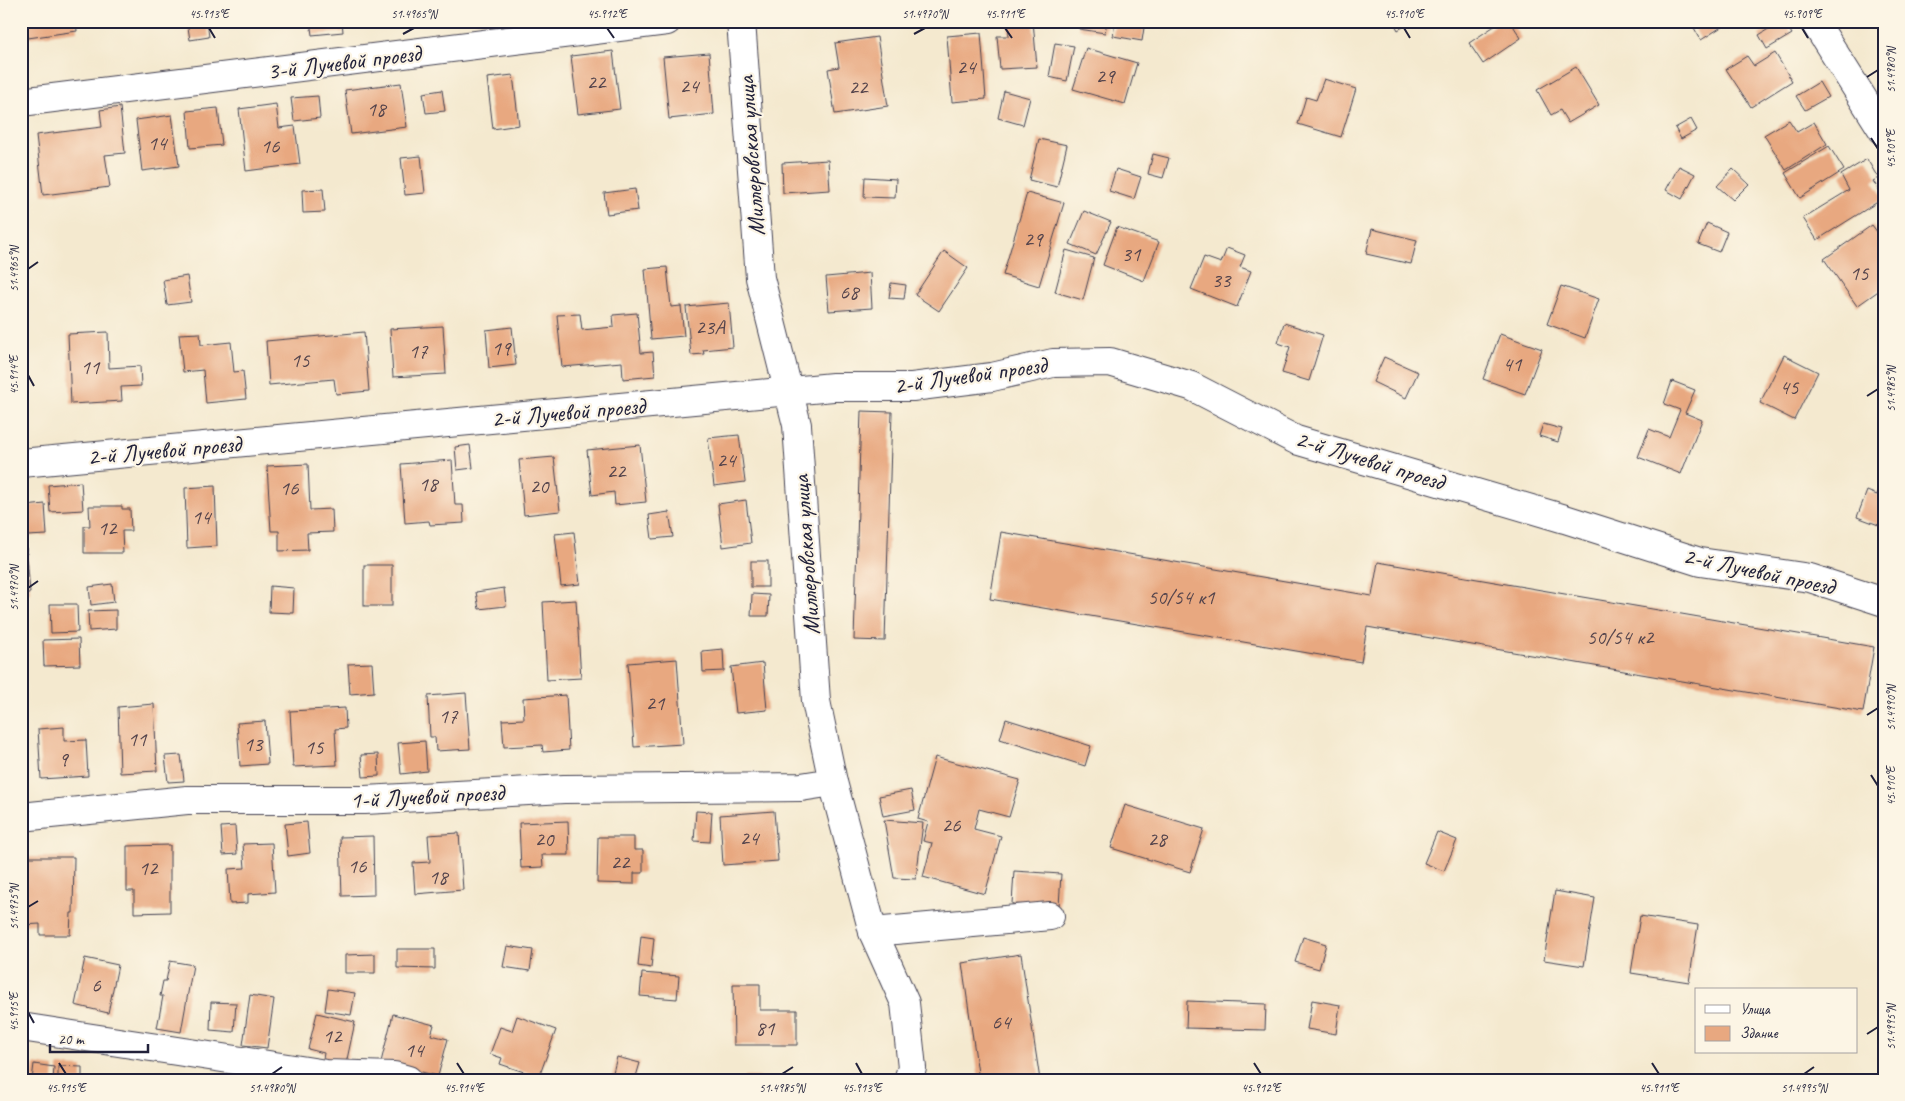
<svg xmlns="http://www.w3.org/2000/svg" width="1905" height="1101" viewBox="0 0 1905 1101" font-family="Caveat,sans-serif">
	<rect width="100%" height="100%" fill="#fcf5e5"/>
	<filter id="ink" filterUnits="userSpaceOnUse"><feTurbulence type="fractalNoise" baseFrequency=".02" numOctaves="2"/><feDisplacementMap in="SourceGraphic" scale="10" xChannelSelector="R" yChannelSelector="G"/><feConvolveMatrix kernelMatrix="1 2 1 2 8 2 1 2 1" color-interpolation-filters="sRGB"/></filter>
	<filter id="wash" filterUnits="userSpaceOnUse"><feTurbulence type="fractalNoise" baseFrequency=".0096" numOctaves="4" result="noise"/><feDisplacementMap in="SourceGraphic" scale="20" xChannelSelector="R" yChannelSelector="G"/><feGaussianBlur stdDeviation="1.12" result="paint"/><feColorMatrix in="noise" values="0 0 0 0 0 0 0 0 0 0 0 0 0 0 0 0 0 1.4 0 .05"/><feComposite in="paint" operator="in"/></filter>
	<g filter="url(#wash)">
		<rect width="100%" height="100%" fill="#f4e9cf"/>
		<g id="blocks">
			<g fill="#e8a880">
				<path d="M 26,21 L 76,21 L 77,31 L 28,38 Z"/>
				<path d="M 131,21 L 159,21 L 159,23 L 131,25 Z"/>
				<path d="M 187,21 L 207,21 L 209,37 L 190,40 Z"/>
				<path d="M 310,21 L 342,21 L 343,32 L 312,35 Z"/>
				<path d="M 1008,21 L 1033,21 L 1037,67 L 1000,69 L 997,36 L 1009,36 Z"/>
				<path d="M 1080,21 L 1107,21 L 1105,33 L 1079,29 Z"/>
				<path d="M 1115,21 L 1145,21 L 1142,41 L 1113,36 Z"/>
				<path d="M 1393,21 L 1413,21 L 1398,30 Z"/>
				<path d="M 1502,21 L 1510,21 L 1521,38 L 1483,64 L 1469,43 Z"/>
				<path d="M 1690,21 L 1731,21 L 1701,40 Z"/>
				<path d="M 1781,21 L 1784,21 L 1792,34 L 1767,49 L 1759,35 Z"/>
				<path d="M 981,33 L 986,99 L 952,102 L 947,36 Z"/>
				<path d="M 877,37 L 888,106 L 835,114 L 828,69 L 839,67 L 835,43 Z"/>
				<path d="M 1055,43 L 1074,46 L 1067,81 L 1049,77 Z"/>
				<path d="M 1086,48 L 1137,63 L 1125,104 L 1073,89 Z"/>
				<path d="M 613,51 L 620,109 L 578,114 L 571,56 Z"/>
				<path d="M 709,53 L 714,114 L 669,119 L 663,57 Z"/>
				<path d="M 1775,53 L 1792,81 L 1751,107 L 1726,69 L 1747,56 L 1754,66 Z"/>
				<path d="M 1576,67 L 1599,105 L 1568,123 L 1560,110 L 1551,115 L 1537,90 Z"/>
				<path d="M 513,75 L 519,125 L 493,129 L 487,78 Z"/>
				<path d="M 1324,79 L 1356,89 L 1341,137 L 1298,124 L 1306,97 L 1316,100 Z"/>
				<path d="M 1819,82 L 1828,97 L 1805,110 L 1796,96 Z"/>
				<path d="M 401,83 L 407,127 L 351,134 L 345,90 Z"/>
				<path d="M 442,90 L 445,111 L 426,113 L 423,93 Z"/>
				<path d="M 1004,91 L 1030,98 L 1023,125 L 998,118 Z"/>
				<path d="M 318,96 L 320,118 L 294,121 L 291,98 Z"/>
				<path d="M 276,104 L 279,128 L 295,126 L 300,164 L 246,171 L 239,109 Z"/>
				<path d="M 120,107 L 125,153 L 105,155 L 110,187 L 43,195 L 36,135 L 102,127 L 100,110 Z"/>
				<path d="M 218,108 L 222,145 L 190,148 L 187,111 Z"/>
				<path d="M 172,115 L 179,166 L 142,171 L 136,120 Z"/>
				<path d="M 1691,119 L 1697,130 L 1681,139 L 1675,128 Z"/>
				<path d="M 1789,120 L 1797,132 L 1814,122 L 1827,144 L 1786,170 L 1764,135 Z"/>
				<path d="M 1039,139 L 1067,145 L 1057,187 L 1029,180 Z"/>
				<path d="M 1829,146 L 1844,170 L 1800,198 L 1785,173 Z"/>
				<path d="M 1153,154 L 1169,158 L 1163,178 L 1148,174 Z"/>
				<path d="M 421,156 L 425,193 L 405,195 L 401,158 Z"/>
				<path d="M 1867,159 L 1878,178 L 1873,181 L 1884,198 L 1817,240 L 1803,218 L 1849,190 L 1841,175 Z"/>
				<path d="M 828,160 L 830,190 L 783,193 L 782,163 Z"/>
				<path d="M 1679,166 L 1695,174 L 1682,199 L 1666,190 Z"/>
				<path d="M 1116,169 L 1141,177 L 1134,199 L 1109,191 Z"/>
				<path d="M 1733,169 L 1749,184 L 1733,200 L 1717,186 Z"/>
				<path d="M 865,177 L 896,179 L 895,198 L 864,197 Z"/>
				<path d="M 323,189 L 325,212 L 303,213 L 302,190 Z"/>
				<path d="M 635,189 L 638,210 L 607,214 L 604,193 Z"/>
				<path d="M 1027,193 L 1064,203 L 1039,286 L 1003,275 Z"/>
				<path d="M 1084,211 L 1111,222 L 1096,255 L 1070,244 Z"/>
				<path d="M 1707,223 L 1727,232 L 1719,252 L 1698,244 Z"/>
				<path d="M 1872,225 L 1884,241 L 1884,287 L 1857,306 L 1824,259 Z"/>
				<path d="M 1117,227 L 1159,242 L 1144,281 L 1103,265 Z"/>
				<path d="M 1372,229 L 1417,240 L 1411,264 L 1366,254 Z"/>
				<path d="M 1227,248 L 1245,255 L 1240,267 L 1251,271 L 1237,307 L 1191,289 L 1204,257 L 1221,263 Z"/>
				<path d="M 1066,250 L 1094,258 L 1083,300 L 1055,292 Z"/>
				<path d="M 944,251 L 968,268 L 939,311 L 915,295 Z"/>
				<path d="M 667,267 L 671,307 L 681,306 L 684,336 L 651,339 L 645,269 Z"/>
				<path d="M 870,273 L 872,308 L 829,311 L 826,277 Z"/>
				<path d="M 187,276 L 191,302 L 167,305 L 163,280 Z"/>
				<path d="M 891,283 L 906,285 L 904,299 L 889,298 Z"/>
				<path d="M 1561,286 L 1599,299 L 1585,338 L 1547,324 Z"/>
				<path d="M 729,303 L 733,347 L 703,350 L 704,354 L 691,355 L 686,307 Z"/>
				<path d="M 637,313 L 641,353 L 653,352 L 655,376 L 623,379 L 622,362 L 562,367 L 557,315 L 580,314 L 582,330 L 614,327 L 613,315 Z"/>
				<path d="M 1284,323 L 1323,335 L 1309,381 L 1282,373 L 1290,347 L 1278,343 Z"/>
				<path d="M 443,326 L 446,374 L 393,377 L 390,329 Z"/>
				<path d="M 512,327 L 516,365 L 489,368 L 486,330 Z"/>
				<path d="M 108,332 L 109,368 L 140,366 L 141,386 L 121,387 L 122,401 L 71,404 L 68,334 Z"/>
				<path d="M 364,332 L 369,391 L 336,394 L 334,379 L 269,385 L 266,341 Z"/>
				<path d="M 200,333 L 201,345 L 231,342 L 234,372 L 243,371 L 246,399 L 206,403 L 203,370 L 183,372 L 179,334 Z"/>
				<path d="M 1500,334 L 1542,349 L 1525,394 L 1483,379 Z"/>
				<path d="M 1784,355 L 1818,372 L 1794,420 L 1760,403 Z"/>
				<path d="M 1384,357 L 1418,372 L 1406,398 L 1373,382 Z"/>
				<path d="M 1672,381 L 1695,390 L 1685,413 L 1702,420 L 1681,474 L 1638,457 L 1649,429 L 1669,437 L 1680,410 L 1664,404 Z"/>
				<path d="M 861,411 L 892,412 L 885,641 L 854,640 Z"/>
				<path d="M 1543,424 L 1562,429 L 1558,442 L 1539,436 Z"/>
				<path d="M 739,435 L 745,482 L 714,486 L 708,438 Z"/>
				<path d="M 470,445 L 473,468 L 457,470 L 455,447 Z"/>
				<path d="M 640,445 L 646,502 L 615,505 L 614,492 L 592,495 L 587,450 Z"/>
				<path d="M 554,457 L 560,511 L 524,515 L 519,460 Z"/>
				<path d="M 452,460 L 455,505 L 463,505 L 464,523 L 430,525 L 429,521 L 405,523 L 401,464 Z"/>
				<path d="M 308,464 L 310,510 L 332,509 L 333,532 L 307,533 L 308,550 L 279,551 L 279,531 L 271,531 L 267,466 Z"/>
				<path d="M 1884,478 L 1884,527 L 1857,517 L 1867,491 L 1877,495 Z"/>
				<path d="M 81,482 L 83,510 L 50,512 L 48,485 Z"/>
				<path d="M 215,486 L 217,546 L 187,548 L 185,488 Z"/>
				<path d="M 746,500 L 751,543 L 723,547 L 718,504 Z"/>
				<path d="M 23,503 L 30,593 L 21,594 L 21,504 Z"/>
				<path d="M 45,504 L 47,535 L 27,536 L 25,506 Z"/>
				<path d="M 89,506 L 122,506 L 122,509 L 130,509 L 131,531 L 122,531 L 123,553 L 84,553 L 84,526 L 90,526 Z"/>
				<path d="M 669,512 L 673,537 L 652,539 L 649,515 Z"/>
				<path d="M 574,532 L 580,584 L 561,586 L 555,534 Z"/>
				<path d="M 1001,532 L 1372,596 L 1378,562 L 1874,647 L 1863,712 L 1367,627 L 1361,662 L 990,599 Z"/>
				<rect x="751" y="561" width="17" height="26"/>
				<rect x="364" y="565" width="28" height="41"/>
				<path d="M 112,584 L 114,602 L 91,605 L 89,587 Z"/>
				<path d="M 270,586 L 294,588 L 293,613 L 269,612 Z"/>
				<path d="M 504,588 L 506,606 L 479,609 L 476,592 Z"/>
				<path d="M 752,594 L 769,595 L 768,616 L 751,616 Z"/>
				<path d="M 576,600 L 581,678 L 547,680 L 543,602 Z"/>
				<path d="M 50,604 L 77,604 L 78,632 L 51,633 Z"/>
				<path d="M 116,610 L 116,629 L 89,631 L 88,611 Z"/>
				<path d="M 79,639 L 80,665 L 44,666 L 43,640 Z"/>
				<path d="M 723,649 L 724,671 L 703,672 L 702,651 Z"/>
				<path d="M 677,659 L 683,744 L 634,747 L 628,663 Z"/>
				<path d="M 372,663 L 374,692 L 350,694 L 348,664 Z"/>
				<path d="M 763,663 L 767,710 L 736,713 L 731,667 Z"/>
				<path d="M 466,693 L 470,749 L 436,751 L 435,737 L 430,737 L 428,696 Z"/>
				<path d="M 566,695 L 569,750 L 543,752 L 542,745 L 504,747 L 502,720 L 524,719 L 523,698 Z"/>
				<path d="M 154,704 L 157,771 L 120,773 L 118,707 Z"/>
				<path d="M 345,708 L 346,728 L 335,729 L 337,765 L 293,767 L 290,711 Z"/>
				<path d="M 1006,719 L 1091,746 L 1085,766 L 1000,739 Z"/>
				<path d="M 265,721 L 268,764 L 240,766 L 237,723 Z"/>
				<path d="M 64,727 L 64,741 L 86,740 L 88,776 L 41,779 L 38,729 Z"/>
				<path d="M 425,741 L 427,771 L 401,774 L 398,743 Z"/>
				<path d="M 378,754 L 379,776 L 363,777 L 361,755 Z"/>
				<path d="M 181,755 L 184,781 L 168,782 L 165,756 Z"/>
				<path d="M 935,757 L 1020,780 L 1009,817 L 979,809 L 974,829 L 1001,836 L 985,894 L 923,877 L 932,843 L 923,841 L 928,822 L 918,819 Z"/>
				<path d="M 22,766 L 27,792 L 21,793 L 21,767 Z"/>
				<path d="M 911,790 L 915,810 L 883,816 L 879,796 Z"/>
				<path d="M 1125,805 L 1204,829 L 1190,872 L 1111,848 Z"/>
				<path d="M 696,811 L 712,812 L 710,842 L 694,841 Z"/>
				<path d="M 774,811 L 778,861 L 723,865 L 720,815 Z"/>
				<path d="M 884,820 L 923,823 L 916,879 L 894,878 Z"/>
				<path d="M 568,821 L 569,855 L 542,855 L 543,867 L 521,868 L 519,823 Z"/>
				<path d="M 307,822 L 310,853 L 288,856 L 285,824 Z"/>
				<path d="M 235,826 L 237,854 L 223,855 L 221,827 Z"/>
				<path d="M 1437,832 L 1457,840 L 1444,871 L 1424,863 Z"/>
				<path d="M 459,833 L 463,890 L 415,894 L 413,863 L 430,862 L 428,835 Z"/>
				<path d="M 373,836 L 374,895 L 342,896 L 340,837 Z"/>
				<path d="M 598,837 L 634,837 L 634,850 L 643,850 L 643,873 L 634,873 L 634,884 L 597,883 Z"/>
				<path d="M 272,843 L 275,892 L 248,894 L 248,903 L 230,904 L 228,869 L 245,868 L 243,844 Z"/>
				<path d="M 170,845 L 170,912 L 134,913 L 134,891 L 127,891 L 127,846 Z"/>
				<path d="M 24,857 L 74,857 L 73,913 L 71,913 L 70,935 L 40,935 L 40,924 L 23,925 Z"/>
				<path d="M 1014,871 L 1061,874 L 1059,906 L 1012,904 Z"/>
				<path d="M 1555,891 L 1595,898 L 1584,966 L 1544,960 Z"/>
				<path d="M 1640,916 L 1698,925 L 1689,982 L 1631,973 Z"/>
				<path d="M 641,936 L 654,938 L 651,968 L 638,966 Z"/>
				<path d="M 1303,937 L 1326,944 L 1319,969 L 1295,962 Z"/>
				<path d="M 507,946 L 533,950 L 530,971 L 503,967 Z"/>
				<path d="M 397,949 L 435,949 L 435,969 L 397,968 Z"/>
				<path d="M 375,954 L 375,973 L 345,973 L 345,955 Z"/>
				<path d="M 1021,954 L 1040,1080 L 979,1080 L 962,963 Z"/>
				<path d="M 85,958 L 118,965 L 108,1013 L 75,1005 Z"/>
				<path d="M 170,961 L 193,965 L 181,1032 L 157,1028 L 163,996 L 160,996 L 163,981 L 166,981 Z"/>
				<path d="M 642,973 L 679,976 L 677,999 L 640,996 Z"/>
				<path d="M 733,984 L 760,984 L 760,1010 L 797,1010 L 797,1045 L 734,1045 Z"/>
				<path d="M 328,989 L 355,993 L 351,1015 L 325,1011 Z"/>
				<path d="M 250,995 L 274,999 L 267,1048 L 243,1045 Z"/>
				<path d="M 1312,1000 L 1340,1005 L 1336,1034 L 1307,1029 Z"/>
				<path d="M 1187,1001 L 1266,1004 L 1265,1030 L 1186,1028 Z"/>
				<path d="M 211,1002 L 236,1003 L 234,1032 L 210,1030 Z"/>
				<path d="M 317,1013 L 355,1022 L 346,1064 L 323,1059 L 324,1053 L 308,1049 Z"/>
				<path d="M 393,1014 L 434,1025 L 431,1035 L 448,1039 L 438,1076 L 381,1062 Z"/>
				<path d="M 517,1016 L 556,1030 L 539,1077 L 500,1064 L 502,1058 L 490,1054 L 500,1027 L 512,1031 Z"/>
				<path d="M 617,1057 L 640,1063 L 635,1080 L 611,1080 Z"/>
				<path d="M 34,1064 L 54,1067 L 53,1080 L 32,1080 Z"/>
				<path d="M 58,1066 L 82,1067 L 82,1080 L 58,1080 Z"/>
				<path d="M 744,1077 L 806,1078 L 806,1080 L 744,1080 Z"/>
			</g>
		</g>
	</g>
	<g filter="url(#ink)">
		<use href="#blocks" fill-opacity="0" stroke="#424051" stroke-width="1"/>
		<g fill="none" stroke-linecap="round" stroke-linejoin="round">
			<defs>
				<g id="minor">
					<path d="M 741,21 L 760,278 L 797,425 L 816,701 L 833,782 L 873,932 L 905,1003 L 912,1068 L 908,1080"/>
					<path d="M 1814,21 L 1884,132"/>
					<path d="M 21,102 L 667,21"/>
					<path d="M 21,463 L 833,387 L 912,387 L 992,377 L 1053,363 L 1110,362 L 1191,386 L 1296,440 L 1565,519 L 1700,562 L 1810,578 L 1884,602"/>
					<path d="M 21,817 L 187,800 L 365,800 L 564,789 L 801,787 L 833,782"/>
					<path d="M 873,932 L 1050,916"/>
					<path d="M 21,1027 L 326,1074 L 394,1076 L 408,1080"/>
				</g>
			</defs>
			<use href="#minor" stroke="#424051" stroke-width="30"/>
			<use href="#minor" stroke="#fff" stroke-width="28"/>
		</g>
	</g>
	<path fill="none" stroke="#22223b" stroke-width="2" d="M 209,28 L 215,38M 607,28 L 614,38M 1005,28 L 1012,38M 1404,28 L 1410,38M 1802,28 L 1808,38M 403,34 L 414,28M 914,34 L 925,28M 1867,77 L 1878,70M 1871,138 L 1878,149M 28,269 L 38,262M 28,375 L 34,386M 1867,396 L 1878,389M 28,588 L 38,581M 1867,715 L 1878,708M 1871,775 L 1878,786M 28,907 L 38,901M 28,1012 L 34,1023M 1867,1034 L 1878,1027M 59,1063 L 66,1074M 457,1063 L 464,1074M 856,1063 L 862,1074M 1254,1063 L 1261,1074M 1652,1063 L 1659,1074M 272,1074 L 282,1067M 782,1074 L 793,1067M 1804,1074 L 1814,1067"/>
	<g text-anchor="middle" stroke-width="4.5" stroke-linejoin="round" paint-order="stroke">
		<g font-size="21" fill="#54444c">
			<text x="966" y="74">24</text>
			<text x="1105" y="83">29</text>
			<text x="596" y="89">22</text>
			<text x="689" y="93">24</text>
			<text x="858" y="94">22</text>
			<text x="376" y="116">18</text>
			<text x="157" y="150">14</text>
			<text x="270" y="153">16</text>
			<text x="1033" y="246">29</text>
			<text x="1131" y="261">31</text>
			<text x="1859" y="280">15</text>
			<text x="1221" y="287">33</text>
			<text x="849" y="299">68</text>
			<text x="710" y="334">23А</text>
			<text x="501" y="355">19</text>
			<text x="418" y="358">17</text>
			<text x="300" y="367">15</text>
			<text x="1512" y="371">41</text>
			<text x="90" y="374">11</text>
			<text x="1789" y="394">45</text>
			<text x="726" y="467">24</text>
			<text x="616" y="478">22</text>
			<text x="428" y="491">18</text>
			<text x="539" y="493">20</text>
			<text x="289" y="495">16</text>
			<text x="201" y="524">14</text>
			<text x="107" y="535">12</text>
			<text x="1181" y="604">50/54 к1</text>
			<text x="1620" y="644">50/54 к2</text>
			<text x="655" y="710">21</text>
			<text x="448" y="723">17</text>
			<text x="137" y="746">11</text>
			<text x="253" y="751">13</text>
			<text x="314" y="754">15</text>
			<text x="63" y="766">9</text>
			<text x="951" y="832">26</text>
			<text x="749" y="845">24</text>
			<text x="544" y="846">20</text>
			<text x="1157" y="846">28</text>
			<text x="620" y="869">22</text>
			<text x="357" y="873">16</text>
			<text x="148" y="875">12</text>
			<text x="438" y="884">18</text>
			<text x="96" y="992">6</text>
			<text x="1001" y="1029">64</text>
			<text x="765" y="1035">81</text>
			<text x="332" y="1043">12</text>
			<text x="414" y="1057">14</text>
		</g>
		<g font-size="24" fill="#22223b" stroke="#fcf5e5">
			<text transform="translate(344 62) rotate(-7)" y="8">3-й Лучевой проезд</text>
			<text transform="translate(751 156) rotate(-94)" y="8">Миллеровская улица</text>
			<text transform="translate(970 375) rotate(-8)" y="8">2-й Лучевой проезд</text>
			<text transform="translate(568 412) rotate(-5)" y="8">2-й Лучевой проезд</text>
			<text transform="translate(164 450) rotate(-5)" y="8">2-й Лучевой проезд</text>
			<text transform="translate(1370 460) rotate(17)" y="8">2-й Лучевой проезд</text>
			<text transform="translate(806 555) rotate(-94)" y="8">Миллеровская улица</text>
			<text transform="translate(1759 571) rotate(12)" y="8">2-й Лучевой проезд</text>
			<text transform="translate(427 796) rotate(-3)" y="8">1-й Лучевой проезд</text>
		</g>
	</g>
	<rect width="1905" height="1101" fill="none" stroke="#fcf5e5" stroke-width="55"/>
	<rect x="1695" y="988" width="162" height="65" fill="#fcf5e5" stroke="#a5a1a1"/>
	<rect x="1705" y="1005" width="25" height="8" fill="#ffffff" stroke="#a5a1a1"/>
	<text x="1740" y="1014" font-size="15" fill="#22223b">Улица</text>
	<rect x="1705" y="1026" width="25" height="15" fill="#e8a880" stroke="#a5a1a1"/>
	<text x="1740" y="1038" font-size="15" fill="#22223b">Здание</text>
	<path d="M50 1044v8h98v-8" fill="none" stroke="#22223b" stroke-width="2.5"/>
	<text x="58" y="1044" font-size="15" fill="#22223b" stroke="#fcf5e5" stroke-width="4" paint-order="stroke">20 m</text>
	<rect x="28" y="28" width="1850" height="1046" fill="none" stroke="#22223b" stroke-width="2"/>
	<g font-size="12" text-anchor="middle" fill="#22223b">
		<text x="209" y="18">45.913°E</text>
		<text x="414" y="18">51.4965°N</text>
		<text x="607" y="18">45.912°E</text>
		<text x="925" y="18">51.4970°N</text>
		<text x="1005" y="18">45.911°E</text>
		<text x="1404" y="18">45.910°E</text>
		<text x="1802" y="18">45.909°E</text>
		<text transform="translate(1891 70) rotate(-90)" y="4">51.4980°N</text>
		<text transform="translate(1891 149) rotate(-90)" y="4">45.909°E</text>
		<text transform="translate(14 269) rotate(-90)" y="4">51.4965°N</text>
		<text transform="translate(14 375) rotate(-90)" y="4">45.914°E</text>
		<text transform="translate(1891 389) rotate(-90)" y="4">51.4985°N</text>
		<text transform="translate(14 588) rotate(-90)" y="4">51.4970°N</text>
		<text transform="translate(1891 708) rotate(-90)" y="4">51.4990°N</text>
		<text transform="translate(1891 786) rotate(-90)" y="4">45.910°E</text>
		<text transform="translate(14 907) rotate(-90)" y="4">51.4975°N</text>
		<text transform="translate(14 1012) rotate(-90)" y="4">45.915°E</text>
		<text transform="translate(1891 1027) rotate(-90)" y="4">51.4995°N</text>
		<text x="66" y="1092">45.915°E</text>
		<text x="272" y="1092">51.4980°N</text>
		<text x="464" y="1092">45.914°E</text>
		<text x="782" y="1092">51.4985°N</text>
		<text x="862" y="1092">45.913°E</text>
		<text x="1261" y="1092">45.912°E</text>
		<text x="1659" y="1092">45.911°E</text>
		<text x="1804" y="1092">51.4995°N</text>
	</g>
</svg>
